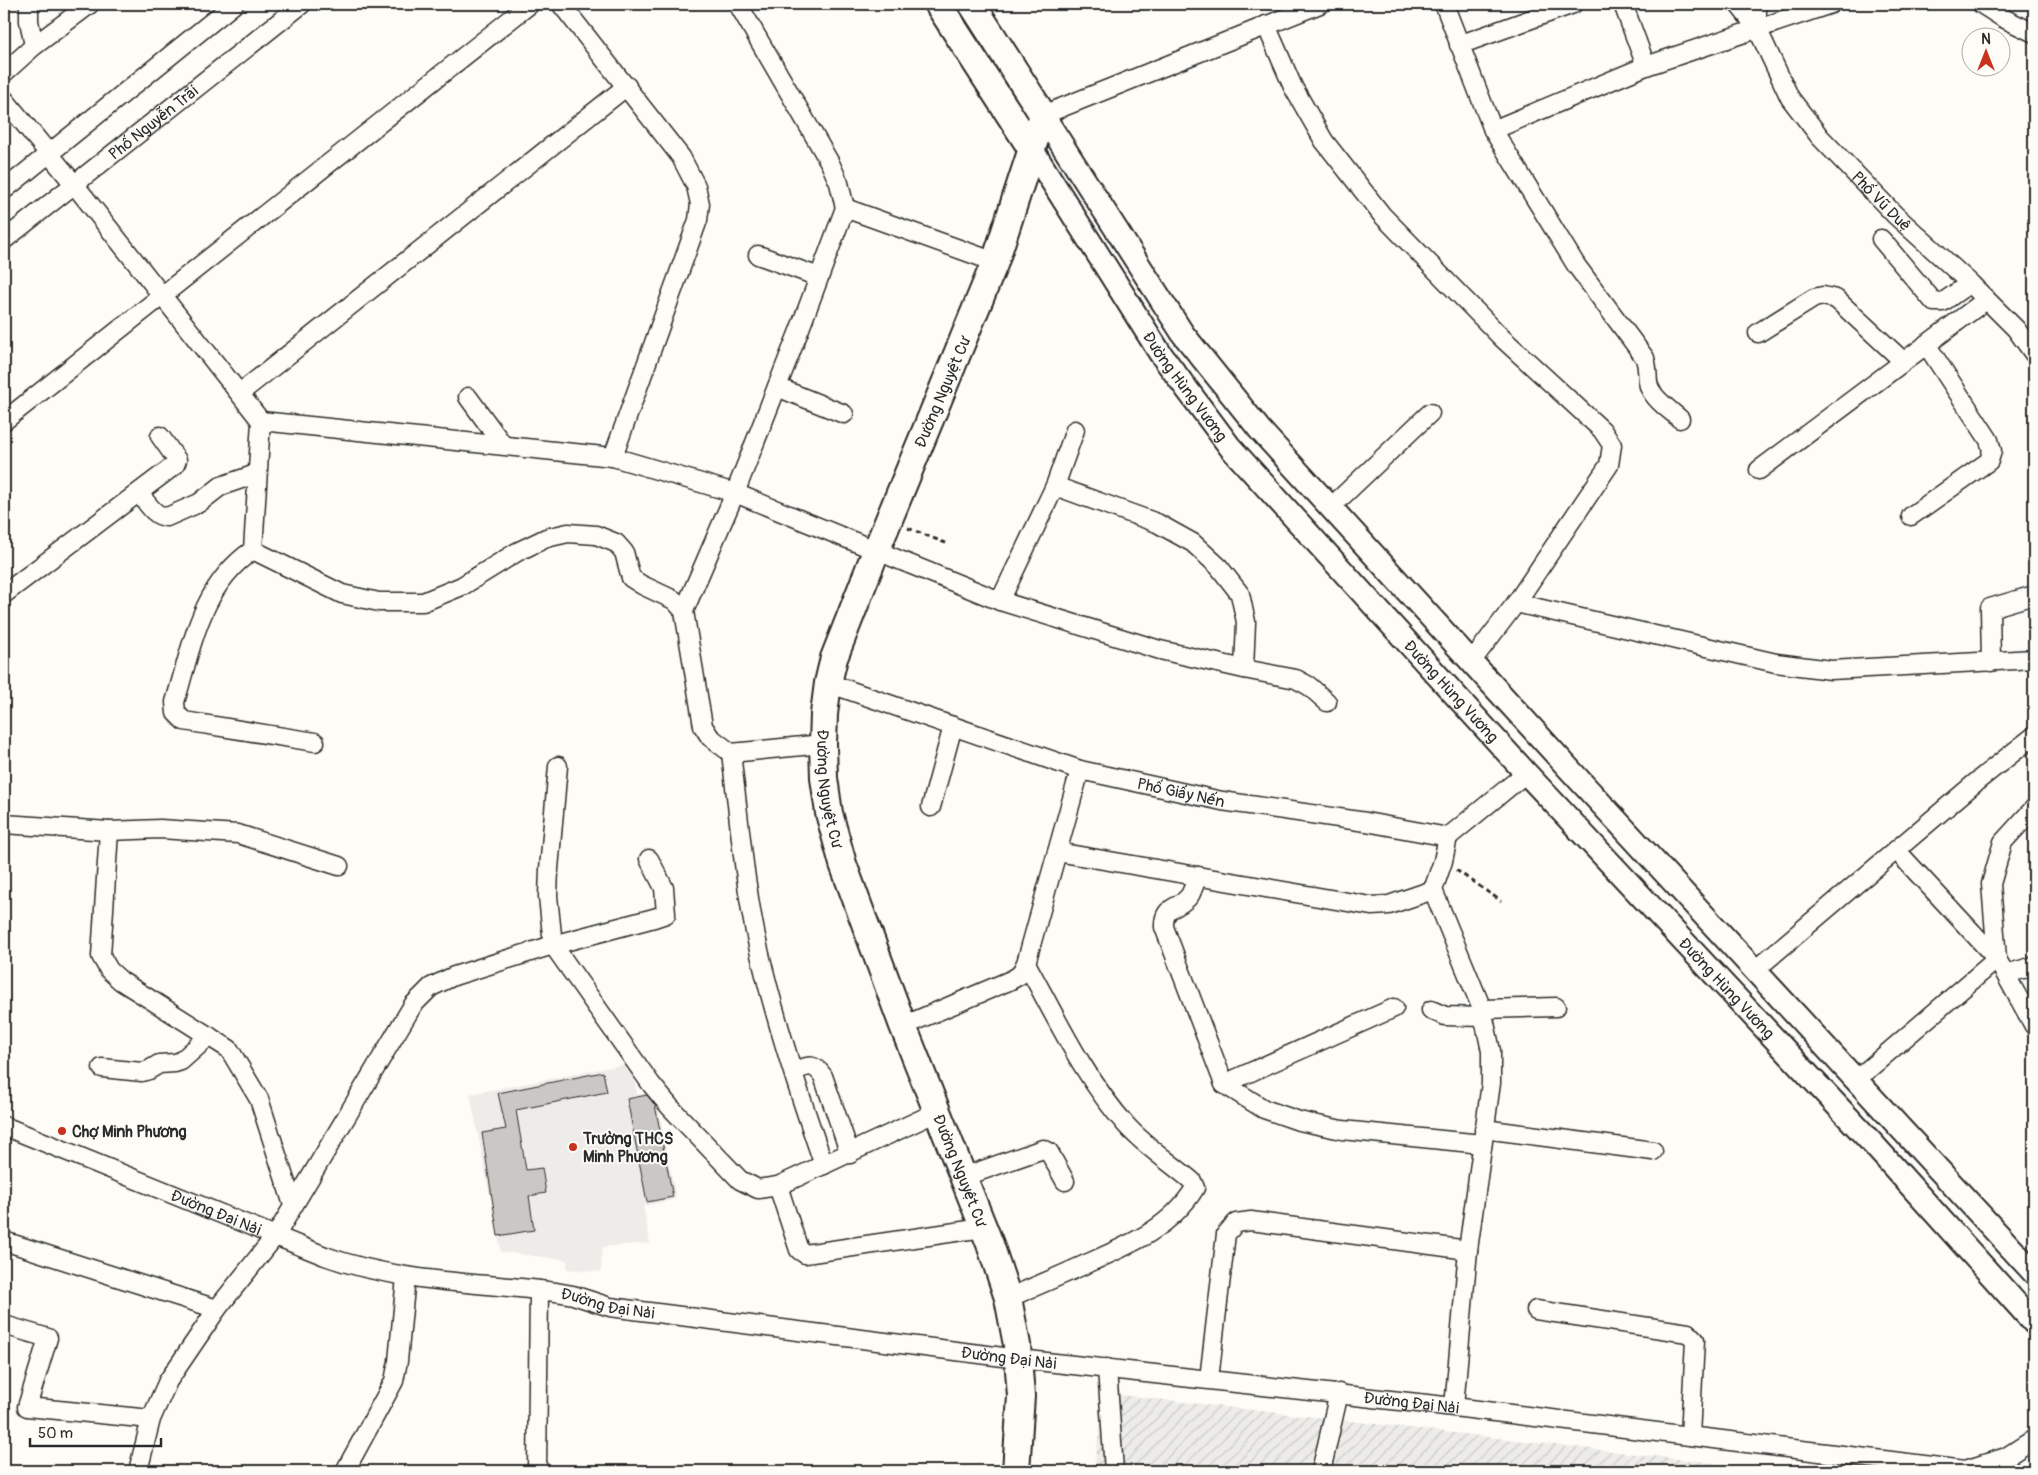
<svg xmlns="http://www.w3.org/2000/svg" width="2038" height="1475" viewBox="0 0 2038 1475" font-family="Pangolin,sans-serif">
	<defs>
		<pattern id="industrial-furrows" width="10" height="10" patternUnits="userSpaceOnUse" patternTransform="scale(1.25)"><rect width="10" height="10" fill="#edece8"/><path d="M-1 1l2-2M0 10L10 0M9 11l2-2" fill="none" stroke="#cbcbc7"/></pattern>
	</defs>
	<rect width="100%" height="100%" fill="#fdfcf7"/>
	<filter id="ink" filterUnits="userSpaceOnUse"><feTurbulence type="fractalNoise" baseFrequency=".02" numOctaves="2"/><feDisplacementMap in="SourceGraphic" scale="10" xChannelSelector="R" yChannelSelector="G"/><feConvolveMatrix kernelMatrix="1 2 1 2 8 2 1 2 1" color-interpolation-filters="sRGB"/></filter>
	<g filter="url(#ink)">
		<path fill="#edece8" d="M 632,1063 L 637,1095 L 655,1091 L 676,1199 L 643,1206 L 650,1243 L 602,1247 L 601,1272 L 567,1269 L 567,1260 L 501,1252 L 470,1094 Z"/>
		<path fill="url(#industrial-furrows)" d="M 1104,1393 L 1784,1471 L 1094,1471 Z"/>
		<g fill="#c9c8c4" stroke="#2b2b2b">
			<path d="M 603,1072 L 607,1092 L 516,1110 L 526,1170 L 542,1168 L 546,1193 L 529,1196 L 534,1230 L 498,1236 L 482,1133 L 506,1129 L 498,1093 Z"/>
			<path d="M 647,1095 L 655,1105 L 673,1197 L 647,1202 L 627,1099 Z"/>
		</g>
		<g fill="none" stroke-linecap="round" stroke-linejoin="round">
			<defs>
				<g id="minor">
					<path d="M 29,4 L 29,21 L 34,46"/>
					<path d="M 561,4 L 681,157 L 696,186 L 700,204 L 698,220 L 613,457"/>
					<path d="M 738,4 L 830,163 L 839,183 L 845,208 L 799,331 L 735,493 L 684,611 L 703,726 L 710,737 L 731,753 L 823,744"/>
					<path d="M 1444,4 L 1493,130 L 1576,265 L 1645,358 C 1648,368 1647,373 1648,382 C 1650,397 1669,409 1680,419"/>
					<path d="M 1623,4 L 1646,66"/>
					<path id="s1" d="M 1738,4 L 1757,28 L 1790,98 L 1820,137 L 1895,215 L 1970,283 L 2016,329 L 2034,354"/>
					<path d="M 1757,4 L 1757,28"/>
					<path d="M 1981,4 L 2003,18 L 2034,33"/>
					<path d="M 1266,25 L 1293,87 L 1324,141 L 1382,215 L 1502,338 L 1602,430 L 1612,445 L 1609,465 L 1516,603 L 1471,662"/>
					<path d="M 1459,45 L 1573,4"/>
					<path d="M 4,73 L 34,46 L 90,4"/>
					<path d="M 4,99 L 74,184 L 261,421 L 613,457 L 735,493 L 1000,601 L 1160,650 L 1244,669 L 1296,679 L 1309,686 L 1327,702"/>
					<path d="M 1043,115 L 1320,4"/>
					<path d="M 1493,130 L 1646,66 L 1831,4"/>
					<path d="M 4,190 L 234,4"/>
					<path d="M 845,208 L 995,262"/>
					<path d="M 1881,239 L 1934,302 L 1943,302 L 1970,283"/>
					<path id="s2" d="M 4,240 L 302,4"/>
					<path d="M 758,255 L 819,277"/>
					<path d="M 1758,333 L 1814,298 L 1823,296 L 1836,299 L 1903,361"/>
					<path d="M 777,387 L 844,414"/>
					<path d="M 240,393 L 627,86"/>
					<path d="M 468,397 L 503,445"/>
					<path d="M 4,421 L 530,4"/>
					<path d="M 1759,470 L 1986,300"/>
					<path d="M 1055,486 L 1075,430"/>
					<path d="M 139,493 C 146,501 154,517 167,517 L 199,503 L 221,486 L 256,474"/>
					<path d="M 1331,507 L 1430,413"/>
					<path d="M 1911,516 L 1989,461 L 1992,451 L 1989,440 L 1926,344"/>
					<path d="M 253,550 L 342,594 L 379,602 L 423,602 L 462,586 L 517,552 L 546,538 L 568,533 L 596,535 L 616,543 L 624,552 L 631,578 L 642,585 L 674,600 L 684,611"/>
					<path d="M 253,550 C 201,585 192,646 175,702 L 176,713 L 184,721 L 315,742"/>
					<path d="M 253,550 L 261,421"/>
					<path d="M 4,594 L 175,465 L 177,460 L 160,436"/>
					<path d="M 1000,601 L 1055,486 L 1157,523 L 1193,543 L 1219,567 L 1240,594 L 1246,622 L 1244,669"/>
					<path d="M 1516,603 L 1776,663 L 1831,670 L 2034,659"/>
					<path d="M 1991,662 L 1990,608 L 2034,595"/>
					<path id="s3" d="M 828,683 L 1080,770 L 1222,801 L 1366,822 L 1448,837 L 1526,773"/>
					<path d="M 731,753 C 739,817 744,883 758,946 C 775,1020 799,1094 824,1165"/>
					<path d="M 558,766 L 549,869 L 548,896 L 553,945 L 651,1084 L 670,1107 L 740,1180 L 758,1189 L 778,1186 L 937,1112"/>
					<path d="M 931,807 L 953,726"/>
					<path d="M 4,824 L 109,831 L 160,829 L 238,834 L 339,866"/>
					<path d="M 109,831 L 101,956 L 109,970 L 121,981 L 229,1049 L 259,1099 L 293,1205"/>
					<path d="M 1448,837 L 1443,861 L 1433,890 L 1482,1009 L 1491,1051 L 1491,1083 L 1468,1250 L 1454,1407"/>
					<path d="M 1896,850 L 1997,959 L 2034,1026"/>
					<path d="M 1057,852 L 1371,906 L 1389,905 L 1433,890"/>
					<path d="M 1198,876 C 1195,882 1193,890 1190,895 C 1180,910 1163,904 1164,927 L 1224,1084 L 1264,1109 L 1299,1121 L 1342,1130 L 1482,1144"/>
					<path d="M 1997,959 L 1991,884 L 2003,842 L 2034,808"/>
					<path d="M 1755,970 L 1981,778 L 2034,736"/>
					<path d="M 2006,974 L 2034,966"/>
					<path d="M 1482,1009 L 1556,1007"/>
					<path d="M 1431,1010 L 1445,1016 L 1484,1017"/>
					<path d="M 903,1026 L 1011,980 L 1020,975 L 1026,963 L 1080,770"/>
					<path d="M 102,1068 L 142,1072 L 149,1070 L 159,1064 L 175,1063 L 181,1061 L 209,1036"/>
					<path d="M 794,1071 C 808,1066 813,1062 823,1076 L 850,1154"/>
					<path d="M 1857,1079 L 1997,959"/>
					<path d="M 1224,1084 L 1394,1008"/>
					<path id="s4" d="M 4,1126 L 325,1256 C 399,1283 479,1282 556,1292 L 573,1295 L 610,1307 L 1019,1359 L 1454,1407 L 1965,1470 L 2006,1457 L 2034,1439"/>
					<path d="M 1484,1129 L 1653,1151"/>
					<path d="M 963,1177 L 1043,1149 L 1049,1152 L 1065,1181"/>
					<path d="M 778,1186 L 799,1250 L 805,1254 L 983,1228"/>
					<path d="M 4,1241 L 217,1309"/>
					<path d="M 1008,1298 C 1034,1287 1060,1276 1086,1264 C 1127,1246 1170,1229 1195,1188 L 1192,1181 C 1171,1163 1145,1146 1127,1126 C 1084,1078 1057,1019 1026,963"/>
					<path d="M 1536,1310 L 1688,1333 L 1695,1340 L 1690,1436"/>
					<path d="M 4,1325 L 48,1338 L 27,1407 L 151,1419"/>
					<path d="M 1107,1368 L 1114,1471"/>
					<path d="M 1209,1379 L 1226,1234 L 1236,1223 L 1251,1221 L 1468,1250"/>
					<path d="M 138,1471 L 151,1419 L 168,1381 L 217,1309 L 276,1235 L 413,1005 L 431,987 L 454,976 L 553,945 L 654,918 L 666,914 L 664,888 L 649,859"/>
					<path d="M 345,1471 L 394,1381 L 398,1361 L 406,1277"/>
					<path d="M 537,1471 L 539,1290"/>
					<path d="M 1321,1471 L 1339,1393"/>
				</g>
				<g id="major">
					<path d="M 1043,115 L 1183,334 L 1260,430 L 1571,771 L 2034,1273"/>
					<path id="s5" d="M 1031,148 L 1160,353 L 1230,447 L 1526,773 L 1873,1144 L 2034,1323"/>
				</g>
				<g id="highway">
					<path d="M 938,4 L 1031,148"/>
					<path id="s6" d="M 972,4 L 1043,115 L 995,262 L 876,551 L 834,658 L 828,683 L 824,714 L 823,744 L 824,778 L 829,813 L 843,864 L 903,1026 L 990,1244 L 1008,1298 L 1017,1345 L 1021,1396 L 1016,1471"/>
				</g>
			</defs>
			<use href="#minor" stroke="#2b2b2b" stroke-width="21"/>
			<use href="#major" stroke="#2b2b2b" stroke-width="26"/>
			<use href="#highway" stroke="#2b2b2b" stroke-width="30"/>
			<g stroke="#2b2b2b" stroke-width="3" stroke-dasharray="5 4" stroke-linecap="butt">
				<path d="M 908,528 L 948,544"/>
				<path d="M 1456,870 L 1501,901"/>
			</g>
			<use href="#minor" stroke="#fdfcf7" stroke-width="18"/>
			<use href="#major" stroke="#fdfcf7" stroke-width="22"/>
			<use href="#highway" stroke="#fdfcf7" stroke-width="26"/>
		</g>
	</g>
	<g fill="#c8321e" stroke="#fdfcf7" stroke-width="2">
		<circle cx="62" cy="1131" r="5"/>
		<circle cx="573" cy="1147" r="5"/>
	</g>
	<g text-anchor="middle" stroke-width="4" stroke-linejoin="round" paint-order="stroke">
		<g font-size="16" fill="#2b2b2b" stroke="#fdfcf7">
			<text dy="6" stroke="none"><textPath href="#s2" startOffset="190">Phố Nguyễn Trãi</textPath></text>
			<text dy="6" stroke="none"><textPath href="#s1" startOffset="246">Phố Vũ Duệ</textPath></text>
			<text dy="6" stroke="none"><textPath href="#s5" startOffset="284">Đường Hùng Vương</textPath></text>
			<text transform="translate(942 392) rotate(-67)" y="6">Đường Nguyệt Cư</text>
			<text dy="6" stroke="none"><textPath href="#s5" startOffset="689">Đường Hùng Vương</textPath></text>
			<text dy="6" stroke="none"><textPath href="#s6" startOffset="846">Đường Nguyệt Cư</textPath></text>
			<text dy="6" stroke="none"><textPath href="#s3" startOffset="370">Phố Giấy Nến</textPath></text>
			<text dy="6" stroke="none"><textPath href="#s5" startOffset="1094">Đường Hùng Vương</textPath></text>
			<text dy="6" stroke="none"><textPath href="#s6" startOffset="1251">Đường Nguyệt Cư</textPath></text>
			<text dy="6" stroke="none"><textPath href="#s4" startOffset="229">Đường Đại Nải</textPath></text>
			<text dy="6" stroke="none"><textPath href="#s4" startOffset="634">Đường Đại Nải</textPath></text>
			<text dy="6" stroke="none"><textPath href="#s4" startOffset="1039">Đường Đại Nải</textPath></text>
			<text dy="6" stroke="none"><textPath href="#s4" startOffset="1444">Đường Đại Nải</textPath></text>
		</g>
		<g font-size="16" font-weight="bold" fill="#2b2b2b" stroke="#fdfcf7" text-anchor="start">
			<text x="72" y="1137">Chợ Minh Phương</text>
			<text x="583" y="1144">Trường THCS<tspan x="583" dy="18">Minh Phương</tspan></text>
		</g>
	</g>
	<rect width="2038" height="1475" fill="none" stroke="#fdfcf7" stroke-width="20"/>
	<rect x="10" y="10" width="2018" height="1455" fill="none" stroke="#2b2b2b" stroke-width="2" filter="url(#ink)"/>
	<g transform="translate(1986 52)"><circle r="24" fill="#fdfcf7" stroke="#a9a8a5"/>
	<path d="M0-4L9 19L0 12L-9 19Z" fill="#c8321e"/>
	<text y="-8" font-size="14" font-weight="bold" text-anchor="middle" fill="#2b2b2b">N</text>
	</g>
	<path d="M30 1438v8h131v-8" fill="none" stroke="#2b2b2b" stroke-width="2.5"/>
	<text x="38" y="1438" font-size="15" fill="#2b2b2b" stroke="#fdfcf7" stroke-width="4" paint-order="stroke">50 m</text>
</svg>
